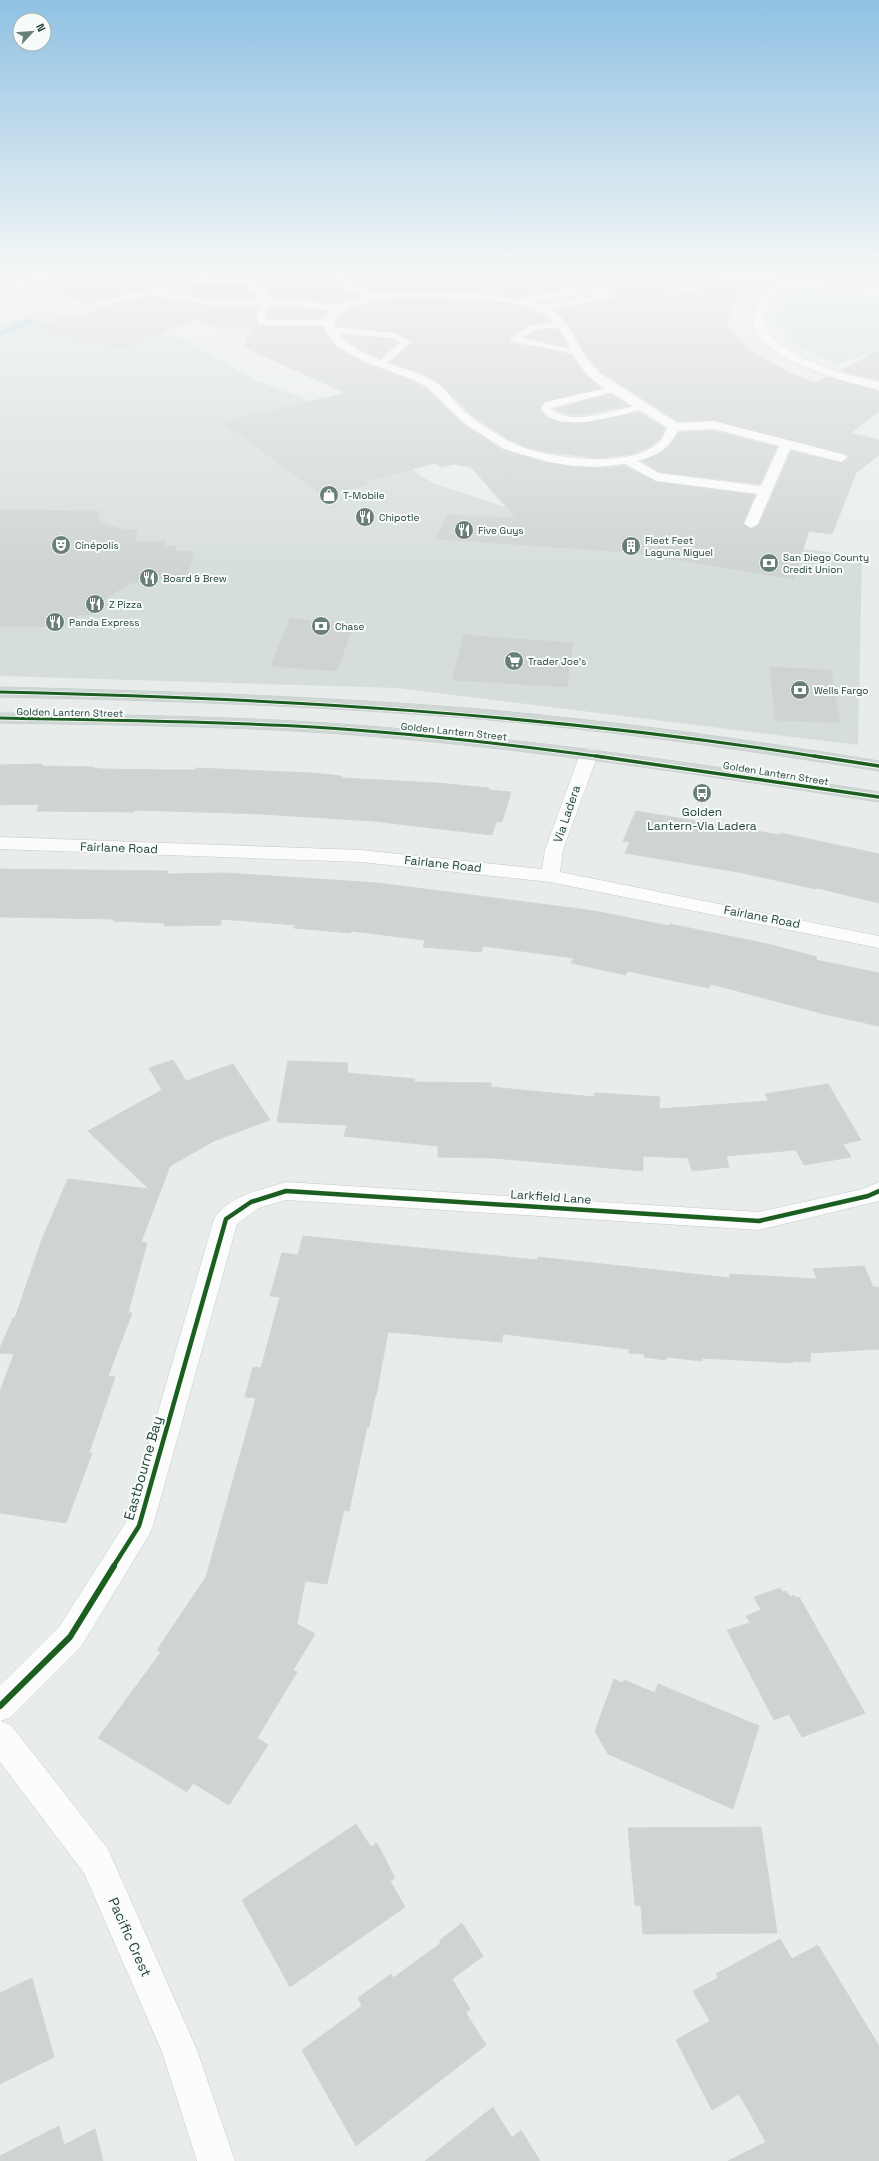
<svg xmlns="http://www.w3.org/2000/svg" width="879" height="2161" viewBox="0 0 879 2161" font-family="'Space Grotesk',sans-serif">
	<rect width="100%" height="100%" fill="#e8edeb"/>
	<path fill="#d6dedb" d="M 40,311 L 179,337 L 257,381 L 313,402 L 432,483 L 505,507 L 862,557 L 858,745 L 397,688 L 0,676 L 0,327 Z"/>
	<path fill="#d1e6d8" d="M 793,291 L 879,298 L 879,350 L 837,364 L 800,348 L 774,321 Z"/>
	<path fill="#a9d4db" d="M 27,319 L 39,322 L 0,336 L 0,331 Z"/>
	<g fill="#cfd4d2" stroke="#d1d6d4">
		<path d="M 59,274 L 196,274 L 198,276 L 95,301 L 93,304 L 99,308 L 149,296 L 206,306 L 259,306 L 256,311 L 258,326 L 324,327 L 325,333 L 336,347 L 364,363 L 413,381 L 426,388 L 463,424 L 503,450 L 548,463 L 573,467 L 599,468 L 625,466 L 656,482 L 755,495 L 743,523 L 752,529 L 759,525 L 791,451 L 841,463 L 848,458 L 847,455 L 714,420 L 677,421 L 601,372 L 588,358 L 567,322 L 555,310 L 613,299 L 615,296 L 607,288 L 593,284 L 568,286 L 520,297 L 457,290 L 408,290 L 373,292 L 357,285 L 347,274 L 458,274 L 455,284 L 491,276 L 519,279 L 531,278 L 541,284 L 549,274 L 562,275 L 582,283 L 637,275 L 662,289 L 697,293 L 701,288 L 709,284 L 743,287 L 731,304 L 727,325 L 749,350 L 794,375 L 815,383 L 828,377 L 879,391 L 879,411 L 851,433 L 879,440 L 879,455 L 856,473 L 832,534 L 809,531 L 793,579 L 627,552 L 435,539 L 448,515 L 516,518 L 471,467 L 454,464 L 441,467 L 435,463 L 364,481 L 368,484 L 322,495 L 222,422 L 346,393 L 244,347 L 251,328 L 217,328 L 196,319 L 121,348 L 30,330 L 102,310 L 36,283 Z"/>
		<path d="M 274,274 L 334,274 L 344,288 L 358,297 L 339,303 L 275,298 L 253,278 Z"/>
		<path d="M 200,284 L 245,285 L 258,298 L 206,298 L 171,291 Z"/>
		<path d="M 398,299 L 484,301 L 524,307 L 540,313 L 551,321 L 531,324 L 508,338 L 508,340 L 513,343 L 572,355 L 584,373 L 601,388 L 545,401 L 540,409 L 546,417 L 559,422 L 584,423 L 639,412 L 665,428 L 663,434 L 659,440 L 648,448 L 633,454 L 598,458 L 545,452 L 526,447 L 508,439 L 471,415 L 438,382 L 423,374 L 390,362 L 412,343 L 412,341 L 395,332 L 337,326 L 336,319 L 351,309 L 369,303 Z"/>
		<path d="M 271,306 L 287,306 L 327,311 L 322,318 L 266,318 L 266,312 Z"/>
		<path d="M 558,329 L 568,347 L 525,337 L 537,330 Z"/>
		<path d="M 342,335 L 393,339 L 398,342 L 380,359 L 357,348 Z"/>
		<path d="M 879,350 L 879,380 L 841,371 Z"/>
		<path d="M 611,394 L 629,406 L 582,415 L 570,415 L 554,409 Z"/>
		<path d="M 714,431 L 777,447 L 760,484 L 659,472 L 642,461 L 663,452 L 679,432 Z"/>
		<path d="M 0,510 L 99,511 L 99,522 L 121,529 L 137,530 L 135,542 L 166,541 L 163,546 L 176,546 L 174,551 L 194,551 L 187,577 L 145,579 L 130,584 L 114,593 L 100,604 L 93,615 L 77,615 L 73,626 L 0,627 Z"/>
		<path d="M 290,619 L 354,623 L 337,671 L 271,666 Z"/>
		<path d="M 464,635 L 573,643 L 567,687 L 452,680 Z"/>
		<path d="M 770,667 L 831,670 L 840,723 L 775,720 Z"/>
		<path d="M 42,764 L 42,766 L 93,767 L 93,768 L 101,769 L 170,770 L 195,770 L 196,768 L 312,773 L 333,775 L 341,776 L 341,778 L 437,783 L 489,788 L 489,790 L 511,792 L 502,822 L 496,822 L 492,835 L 373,821 L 262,814 L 134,810 L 134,812 L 37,811 L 39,804 L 0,805 L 0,765 Z"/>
		<path d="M 636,811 L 780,835 L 781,833 L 879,854 L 879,903 L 817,888 L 816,889 L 738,872 L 625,853 L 630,842 L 623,841 Z"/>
		<path d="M 0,869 L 168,871 L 167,874 L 226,873 L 378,883 L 595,911 L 669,926 L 670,924 L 768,944 L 817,957 L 816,960 L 879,973 L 879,1026 L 824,1014 L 711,984 L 709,988 L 627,971 L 626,975 L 571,963 L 574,958 L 483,946 L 481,952 L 423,947 L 425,940 L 351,931 L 351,933 L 294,928 L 295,925 L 221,919 L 221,925 L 164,926 L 164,923 L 114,921 L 114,919 L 0,917 Z"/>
		<path d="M 173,1060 L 186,1081 L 233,1064 L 270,1120 L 214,1141 L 170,1166 L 141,1242 L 147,1243 L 128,1313 L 132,1313 L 108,1376 L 115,1377 L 89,1453 L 92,1453 L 66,1523 L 0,1513 L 0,1391 L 14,1354 L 0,1353 L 0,1348 L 13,1318 L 15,1318 L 42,1239 L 68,1179 L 149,1189 L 88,1131 L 162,1090 L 149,1068 Z"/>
		<path d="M 288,1061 L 348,1063 L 347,1073 L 415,1079 L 414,1082 L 491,1083 L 491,1087 L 594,1097 L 595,1093 L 660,1097 L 659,1109 L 769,1101 L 765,1094 L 828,1084 L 861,1140 L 843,1144 L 851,1157 L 804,1165 L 796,1150 L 726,1156 L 729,1167 L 692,1171 L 688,1158 L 643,1156 L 643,1171 L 493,1158 L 438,1157 L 438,1146 L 344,1136 L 347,1125 L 277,1122 Z"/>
		<path d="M 303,1236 L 537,1260 L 538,1257 L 730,1278 L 730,1274 L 817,1279 L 813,1269 L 864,1266 L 873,1287 L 879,1287 L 879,1349 L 810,1353 L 811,1362 L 792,1361 L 793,1363 L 702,1358 L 702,1361 L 666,1357 L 666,1360 L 644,1357 L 644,1354 L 629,1353 L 629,1349 L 503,1334 L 502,1342 L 388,1332 L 376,1396 L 375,1396 L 369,1427 L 367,1427 L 349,1511 L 344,1510 L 327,1584 L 305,1581 L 297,1624 L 315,1634 L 293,1670 L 297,1672 L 257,1738 L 268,1745 L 229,1805 L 193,1783 L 187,1792 L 98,1738 L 161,1652 L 157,1650 L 206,1577 L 256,1398 L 245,1397 L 253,1367 L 261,1368 L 280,1297 L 270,1296 L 282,1253 L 298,1255 Z"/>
		<path d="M 780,1588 L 782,1592 L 786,1591 L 790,1597 L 794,1595 L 796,1598 L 799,1597 L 865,1713 L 802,1737 L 789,1714 L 774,1720 L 727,1630 L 750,1623 L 746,1616 L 761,1610 L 754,1597 Z"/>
		<path d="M 614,1679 L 623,1683 L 624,1680 L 655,1693 L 658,1684 L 759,1726 L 733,1809 L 608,1754 L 595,1731 Z"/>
		<path d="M 356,1824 L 371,1847 L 377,1843 L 395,1878 L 390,1881 L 405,1907 L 290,1987 L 242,1900 Z"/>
		<path d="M 761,1827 L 777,1933 L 643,1934 L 641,1906 L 635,1905 L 628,1828 Z"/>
		<path d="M 462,1923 L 483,1956 L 452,1979 L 470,2009 L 466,2013 L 486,2045 L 356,2146 L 302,2050 L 362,2006 L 358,1998 L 391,1974 L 393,1978 L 441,1943 L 439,1941 Z"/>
		<path d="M 780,1939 L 792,1959 L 818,1945 L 879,2046 L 879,2161 L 728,2161 L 766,2142 L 739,2094 L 712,2110 L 676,2040 L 710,2021 L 693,1991 L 718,1978 L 716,1974 Z"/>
		<path d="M 32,1978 L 54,2057 L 0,2084 L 0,1993 Z"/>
		<path d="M 493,2107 L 512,2138 L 521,2130 L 540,2161 L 425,2161 Z"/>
		<path d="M 59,2126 L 64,2145 L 95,2129 L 103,2161 L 0,2161 L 0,2156 Z"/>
	</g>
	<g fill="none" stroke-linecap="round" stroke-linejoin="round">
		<defs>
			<g id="service">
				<path d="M 267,299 L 274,301 L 265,311 L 265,320 L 328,320 L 332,323 L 328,326 L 258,325 L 257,311 Z"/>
				<path d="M 561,322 L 564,323 L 564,327 L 537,329 L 521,338 L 580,351 L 580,355 L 513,342 L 509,339 L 532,325 Z"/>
				<path d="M 330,327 L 395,333 L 411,342 L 382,367 L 378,364 L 379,362 L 401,342 L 393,338 L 327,332 L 326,330 Z"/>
				<path d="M 615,386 L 618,387 L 618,391 L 551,408 C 568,428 621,409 644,403 L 649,406 L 647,408 C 623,414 572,431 549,417 C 546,416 543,411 541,408 L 545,402 Z"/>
			</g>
			<g id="minor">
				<path d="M 41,274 L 58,274 L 0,294 L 0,288 Z"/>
				<path d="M 335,274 L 345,274 L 356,286 L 373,294 L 408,291 L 457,292 L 520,299 L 568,288 L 593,286 L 606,289 L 614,296 L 613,298 L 552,309 L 566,323 L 587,359 L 600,373 L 677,423 L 714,421 L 846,455 L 847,458 L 841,462 L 790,449 L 758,524 L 751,528 L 744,524 L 757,494 L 656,481 L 625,464 L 599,467 L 573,466 L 548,462 L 504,449 L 464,423 L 427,387 L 414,380 L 365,362 L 337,346 L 326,332 L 323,317 L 330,310 L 287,305 L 206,305 L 149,294 L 99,307 L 94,304 L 95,302 L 200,277 L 253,279 L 274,299 L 339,305 L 361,297 L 345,287 ZM 200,283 L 246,284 L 262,299 L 206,299 L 163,291 ZM 581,293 L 600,294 L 542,305 L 533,302 ZM 408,297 C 442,298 528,295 552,320 C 569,337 573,362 591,378 C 614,398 643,410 667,428 C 665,432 663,437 660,441 C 634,468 563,459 531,450 C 515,445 499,436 485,427 C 475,420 465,413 457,404 C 450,396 443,386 434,381 C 406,364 355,361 338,332 C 335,328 335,323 334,318 C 355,302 381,298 408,297 ZM 714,429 L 779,446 L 761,486 L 659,473 L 638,461 C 659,455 668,449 678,431 Z"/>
				<path d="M 780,280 L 785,283 C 778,294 764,306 765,320 C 766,354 852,377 879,382 L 879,390 C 850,383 748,358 754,317 C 756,303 769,292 776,281 Z"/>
				<path d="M 589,749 L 595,750 L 598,754 L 563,850 L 560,872 L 879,936 L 879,948 L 550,882 L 361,862 L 0,849 L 0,837 L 361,850 L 542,869 L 545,850 L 580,754 L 583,750 Z"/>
				<path d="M 286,1182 L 759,1212 L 863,1189 L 879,1182 L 879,1201 L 759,1230 L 286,1200 L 259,1208 L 237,1224 L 153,1526 L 149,1535 L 81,1647 L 11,1717 L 1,1721 L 11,1725 L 108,1849 L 197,2050 L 235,2161 L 197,2161 L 162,2052 L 84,1873 L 0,1762 L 0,1685 L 59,1627 L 126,1522 L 214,1219 C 226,1197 263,1189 286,1182 Z"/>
			</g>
			<path id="tertiary" d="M 717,274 L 750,274 L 879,291 L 879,297 L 722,277 Z"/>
			<g id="primary">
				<path d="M 0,687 C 160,691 319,696 479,709 C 613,721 746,739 879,761 L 879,771 C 746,750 613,731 479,719 C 319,706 160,700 0,697 Z"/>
				<path d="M 0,713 C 123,715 246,716 368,726 C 539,740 709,765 879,792 L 879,802 C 709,776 539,750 368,736 C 246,726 123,725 0,723 Z"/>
			</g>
		</defs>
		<use href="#service" stroke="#c5cac8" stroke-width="1"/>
		<use href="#minor" stroke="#c5cac8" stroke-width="1"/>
		<use href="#tertiary" stroke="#c5cac8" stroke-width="1"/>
		<use href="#primary" stroke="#c3ccc9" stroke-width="1"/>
		<use href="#service" fill="#fcfcfc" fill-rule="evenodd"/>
		<use href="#minor" fill="#fcfcfc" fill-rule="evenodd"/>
		<use href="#tertiary" fill="#fcfcfc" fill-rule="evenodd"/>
		<use href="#primary" fill="#cfd7d5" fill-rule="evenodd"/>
		<defs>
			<g id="cycleway-far3">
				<path d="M 0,692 C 275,698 548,714 820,757"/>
				<path d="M 0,718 C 104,720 209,721 313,727 C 410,733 507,744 603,757"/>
			</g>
			<g id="cycleway-far2">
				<path d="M 596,756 L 879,797"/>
				<path d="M 814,756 L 879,766"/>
			</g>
			<path id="cycleway-far1" d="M 113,1567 L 139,1526 L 226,1219 L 251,1202 L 286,1191 L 759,1221 L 868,1196 L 879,1191"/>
			<path id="cycleway" d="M 0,1706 L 70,1637 L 114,1566"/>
		</defs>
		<use href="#cycleway-far3" stroke="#f7fbf9" stroke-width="4.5"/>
		<use href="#cycleway-far2" stroke="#f7fbf9" stroke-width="5.5"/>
		<use href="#cycleway-far1" stroke="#f7fbf9" stroke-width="7"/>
		<use href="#cycleway" stroke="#f7fbf9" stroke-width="8"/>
		<use href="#cycleway-far3" stroke="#1b5e20" stroke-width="3"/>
		<use href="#cycleway-far2" stroke="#1b5e20" stroke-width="3.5"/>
		<use href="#cycleway-far1" stroke="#1b5e20" stroke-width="4.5"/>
		<use href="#cycleway" stroke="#1b5e20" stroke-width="6"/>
	</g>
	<linearGradient id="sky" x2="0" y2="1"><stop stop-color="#8fc1e3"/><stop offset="0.47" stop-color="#f5f7f6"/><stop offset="1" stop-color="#f5f7f6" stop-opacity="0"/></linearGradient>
	<rect width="879" height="577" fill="url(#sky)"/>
	<defs>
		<symbol id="shop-disc" viewBox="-11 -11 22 22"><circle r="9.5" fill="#697e78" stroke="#f7fbf9"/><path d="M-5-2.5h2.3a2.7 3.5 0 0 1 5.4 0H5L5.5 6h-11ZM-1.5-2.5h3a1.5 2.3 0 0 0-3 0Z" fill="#fff"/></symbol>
		<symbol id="restaurant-disc" viewBox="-11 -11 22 22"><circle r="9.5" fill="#697e78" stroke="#f7fbf9"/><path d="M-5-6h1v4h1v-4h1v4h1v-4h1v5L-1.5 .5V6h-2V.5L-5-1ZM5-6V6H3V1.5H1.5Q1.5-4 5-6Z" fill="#fff"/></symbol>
		<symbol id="theatre-disc" viewBox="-11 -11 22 22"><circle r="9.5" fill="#697e78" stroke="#f7fbf9"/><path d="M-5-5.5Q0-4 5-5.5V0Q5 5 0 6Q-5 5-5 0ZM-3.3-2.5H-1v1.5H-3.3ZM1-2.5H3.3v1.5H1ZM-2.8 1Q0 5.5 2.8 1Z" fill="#fff"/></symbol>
		<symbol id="building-disc" viewBox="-11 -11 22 22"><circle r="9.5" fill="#697e78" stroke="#f7fbf9"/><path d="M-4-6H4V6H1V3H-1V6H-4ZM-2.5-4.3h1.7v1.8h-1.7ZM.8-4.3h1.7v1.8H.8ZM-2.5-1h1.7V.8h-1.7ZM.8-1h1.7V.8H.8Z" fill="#fff"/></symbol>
		<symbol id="bank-disc" viewBox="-11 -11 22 22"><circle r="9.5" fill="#697e78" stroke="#f7fbf9"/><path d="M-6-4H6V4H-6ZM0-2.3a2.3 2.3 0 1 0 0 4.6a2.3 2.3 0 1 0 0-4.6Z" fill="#fff"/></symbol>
		<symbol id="supermarket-disc" viewBox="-11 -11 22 22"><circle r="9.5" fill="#697e78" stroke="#f7fbf9"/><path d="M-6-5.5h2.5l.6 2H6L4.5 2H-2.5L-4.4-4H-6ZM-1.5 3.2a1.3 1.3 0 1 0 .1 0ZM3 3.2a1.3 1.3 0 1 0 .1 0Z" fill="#fff"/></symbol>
		<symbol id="bus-disc" viewBox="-11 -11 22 22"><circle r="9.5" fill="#697e78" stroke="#f7fbf9"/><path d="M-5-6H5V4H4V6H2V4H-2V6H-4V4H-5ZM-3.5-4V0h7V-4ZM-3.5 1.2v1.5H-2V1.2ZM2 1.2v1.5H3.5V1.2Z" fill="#fff"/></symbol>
	</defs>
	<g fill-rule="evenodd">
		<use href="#shop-disc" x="318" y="484" width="22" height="22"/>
		<use href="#restaurant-disc" x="354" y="506" width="22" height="22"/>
		<use href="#restaurant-disc" x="453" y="519" width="22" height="22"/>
		<use href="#theatre-disc" x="50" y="534" width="22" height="22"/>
		<use href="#building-disc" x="620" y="535" width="22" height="22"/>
		<use href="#bank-disc" x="758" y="552" width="22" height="22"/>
		<use href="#restaurant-disc" x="138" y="567" width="22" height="22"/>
		<use href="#restaurant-disc" x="84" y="593" width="22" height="22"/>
		<use href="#restaurant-disc" x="44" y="611" width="22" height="22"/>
		<use href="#bank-disc" x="310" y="615" width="22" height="22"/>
		<use href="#supermarket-disc" x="503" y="650" width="22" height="22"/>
		<use href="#bank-disc" x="789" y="679" width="22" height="22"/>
		<use href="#bus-disc" x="691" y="782" width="22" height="22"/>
	</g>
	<g text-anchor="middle" stroke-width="4" stroke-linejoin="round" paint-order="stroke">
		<g font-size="10" fill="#24423a" stroke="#f7fbf9" text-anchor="start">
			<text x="343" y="499">T-Mobile</text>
			<text x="379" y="521">Chipotle</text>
			<text x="478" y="534">Five Guys</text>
			<text x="645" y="544">Fleet Feet<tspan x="645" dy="12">Laguna Niguel</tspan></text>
			<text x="75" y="549">Cinépolis</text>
			<text x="783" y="561">San Diego County<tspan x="783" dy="12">Credit Union</tspan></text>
			<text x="163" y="582">Board &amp; Brew</text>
			<text x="109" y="608">Z Pizza</text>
			<text x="69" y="626">Panda Express</text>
			<text x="335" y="630">Chase</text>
			<text x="528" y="665">Trader Joe's</text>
			<text x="814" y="694">Wells Fargo</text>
		</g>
		<g font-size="10" fill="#24423a" stroke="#f7fbf9">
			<text transform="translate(70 712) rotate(1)" y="4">Golden Lantern Street</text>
			<text transform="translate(454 731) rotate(6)" y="4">Golden Lantern Street</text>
			<text transform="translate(776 773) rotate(9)" y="4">Golden Lantern Street</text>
		</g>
		<g font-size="12" fill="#24423a" stroke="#f7fbf9">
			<text x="702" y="816">Golden<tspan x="702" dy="14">Lantern-Via Ladera</tspan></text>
		</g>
		<g font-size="12" fill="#24423a" stroke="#f7fbf9">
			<text transform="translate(567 814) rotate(-71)" y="4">Via Ladera</text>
			<text transform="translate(119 848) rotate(2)" y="4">Fairlane Road</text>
			<text transform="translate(443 864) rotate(6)" y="4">Fairlane Road</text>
			<text transform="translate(762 917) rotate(11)" y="4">Fairlane Road</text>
			<text transform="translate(551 1197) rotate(4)" y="4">Larkfield Lane</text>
		</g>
		<g font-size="14" fill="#24423a" stroke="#f7fbf9">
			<text transform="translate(143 1468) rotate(-74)" y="5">Eastbourne Bay</text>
			<text transform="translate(130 1937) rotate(66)" y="5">Pacific Crest</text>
		</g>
	</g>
	<g transform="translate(32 32) rotate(64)"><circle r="19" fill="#f7fbf9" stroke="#a3b1ad"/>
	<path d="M0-3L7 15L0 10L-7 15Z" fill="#697e78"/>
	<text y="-6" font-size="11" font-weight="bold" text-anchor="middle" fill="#24423a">N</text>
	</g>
</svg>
